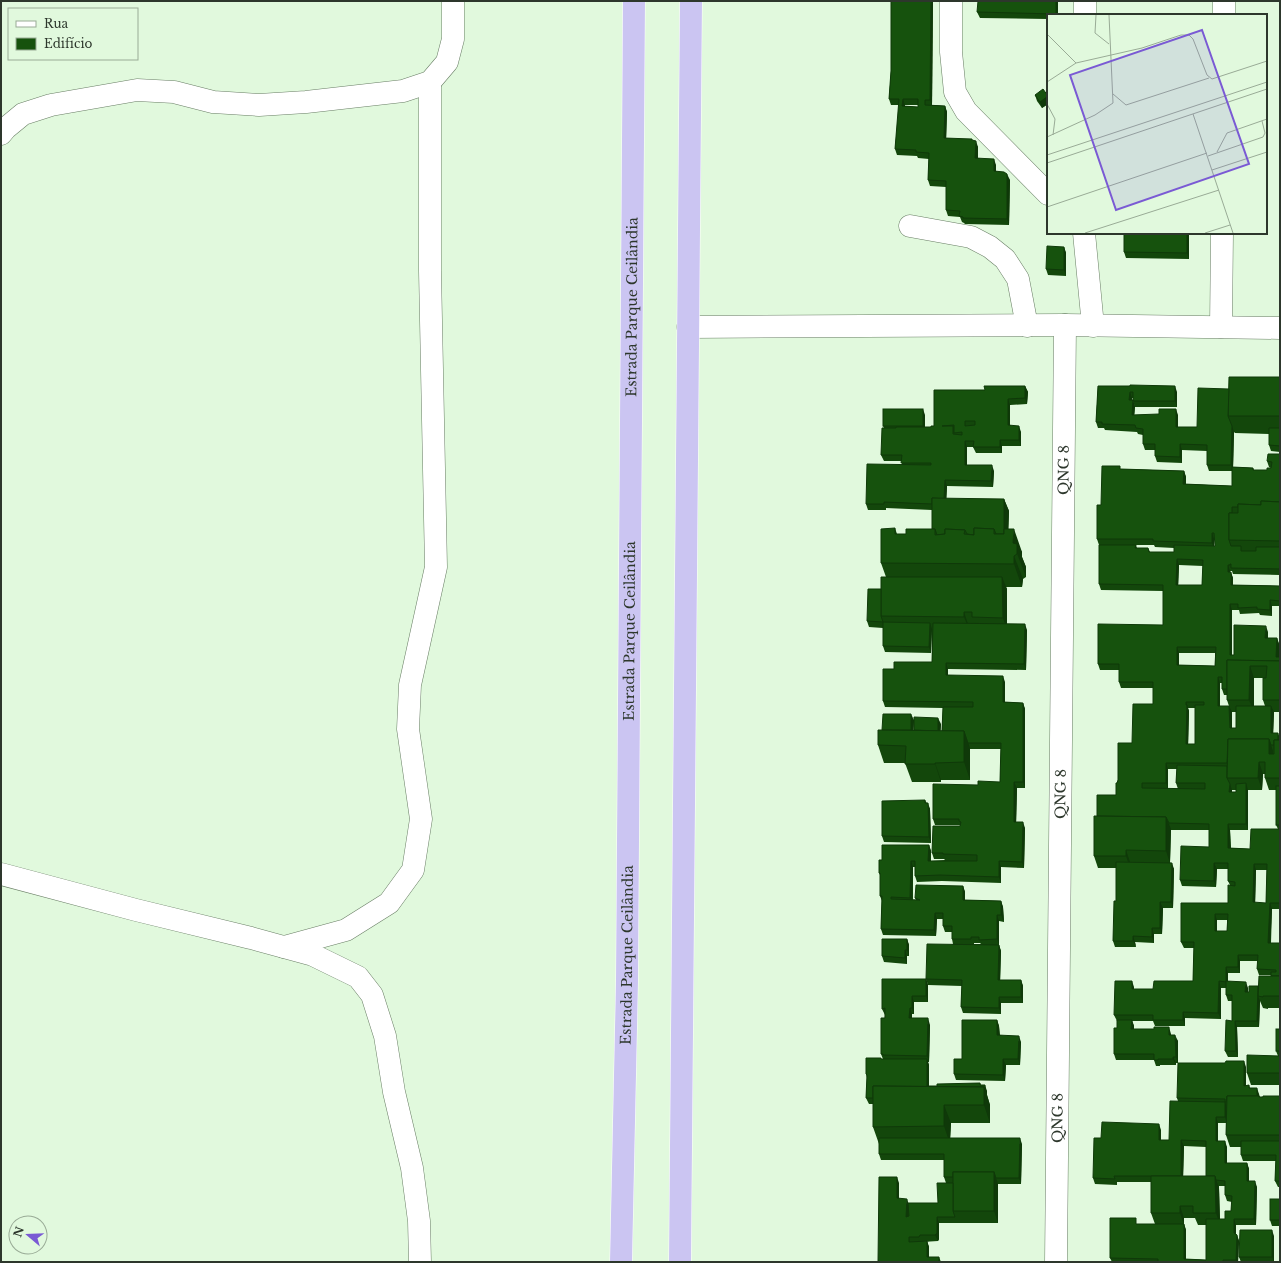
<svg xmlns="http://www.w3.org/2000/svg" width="1281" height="1263" viewBox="0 0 1281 1263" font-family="'Libre Baskerville',serif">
	<rect width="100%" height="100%" fill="#e1f9dd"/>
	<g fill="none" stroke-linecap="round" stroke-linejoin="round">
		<defs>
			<g id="minor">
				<path d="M 951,1 L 951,52 L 955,92 L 966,111 L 1048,194"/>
				<path d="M 1085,15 L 1085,1"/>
				<path d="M 1224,15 L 1224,1"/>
				<path d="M 1,134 L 6,128 L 23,114 L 51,105 L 137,90 L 174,92 L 213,102 L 259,105 L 306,102 L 403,91 L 430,82 L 447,62 L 453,39 L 453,1"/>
				<path d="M 910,226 L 971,237 L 990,247 L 1005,259 L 1018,279 L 1027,326"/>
				<path d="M 1084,233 L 1093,326"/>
				<path d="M 688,327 L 1065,325 L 1280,328"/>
				<path d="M 1221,327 L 1222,233"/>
				<path d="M 1,874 L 136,910 L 251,938 L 313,955 L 358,977 L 372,995 L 385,1036 L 394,1092 L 412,1168 L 419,1221 L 420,1262"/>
				<path d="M 284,947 L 346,930 L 389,903 L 413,870 L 421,819 L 408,729 L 410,685 L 436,567 L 430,271 L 430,82"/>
				<path id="s1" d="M 1056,1262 L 1065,325"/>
			</g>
			<g id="highway">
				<path id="s2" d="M 621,1262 L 627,981 L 634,1"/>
				<path d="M 680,1262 L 691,1"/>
			</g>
		</defs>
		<use href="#minor" stroke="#697e65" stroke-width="23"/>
		<use href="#highway" stroke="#fff" stroke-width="23"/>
		<use href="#minor" stroke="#fff" stroke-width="22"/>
		<use href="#highway" stroke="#cbc5f2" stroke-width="22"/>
	</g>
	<g fill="#13470b" fill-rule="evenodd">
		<path d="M 891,1 L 933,1 L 932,105 L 945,106 L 947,112 L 946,138 L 973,141 L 978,147 L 978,158 L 996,165 L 996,171 L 1010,180 L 1009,225 L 965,224 L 964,223 L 962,222 L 960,217 L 948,216 L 946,210 L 946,187 L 930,186 L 928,180 L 929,159 L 918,158 L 917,156 L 897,155 L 895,149 L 899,105 L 891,105 L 889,99 L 891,71 ZM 905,105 L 918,105 L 918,107 L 905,106 Z"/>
		<path d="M 1058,1 L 1058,15 L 1048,15 L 1048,19 L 980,18 L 977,12 Z"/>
		<path d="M 1035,95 L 1048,96 L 1048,104 L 1042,108 L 1037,101 Z"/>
		<path d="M 1124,233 L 1189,233 L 1189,259 L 1126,258 L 1124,252 Z"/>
		<path d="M 1064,247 L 1066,253 L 1066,276 L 1048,275 L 1046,269 Z"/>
		<path d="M 1280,377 L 1280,452 L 1271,451 L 1269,445 L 1269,434 L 1235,433 L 1234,432 L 1233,467 L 1253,468 L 1254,470 L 1267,470 L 1271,468 L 1269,467 L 1267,461 L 1280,454 L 1280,575 L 1233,574 L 1232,571 L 1230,571 L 1233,578 L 1233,585 L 1280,586 L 1280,606 L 1272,606 L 1272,616 L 1260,615 L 1259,613 L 1240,614 L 1239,610 L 1232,610 L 1232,655 L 1234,655 L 1268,632 L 1268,638 L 1277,638 L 1279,644 L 1279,657 L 1280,657 L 1280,712 L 1274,712 L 1273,733 L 1278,733 L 1280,738 L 1280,909 L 1272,909 L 1271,943 L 1280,943 L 1280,1008 L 1268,1008 L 1268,1009 L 1263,1008 L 1260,1001 L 1259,1027 L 1237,1027 L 1238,1057 L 1228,1057 L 1225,1051 L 1232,1021 L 1232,1001 L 1228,1001 L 1226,995 L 1226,988 L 1221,988 L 1221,1019 L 1185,1018 L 1185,1026 L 1155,1026 L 1153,1021 L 1132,1021 L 1134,1026 L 1134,1029 L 1171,1034 L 1171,1035 L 1178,1041 L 1178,1063 L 1176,1063 L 1176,1065 L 1160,1065 L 1160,1066 L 1156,1066 L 1154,1060 L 1116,1060 L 1114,1054 L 1117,1028 L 1117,1021 L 1114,1015 L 1134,987 L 1134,989 L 1153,989 L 1193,981 L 1194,948 L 1184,948 L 1181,942 L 1228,903 L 1230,885 L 1228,881 L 1228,869 L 1217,869 L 1216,887 L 1182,886 L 1180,880 L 1209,847 L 1209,830 L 1171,830 L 1170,862 L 1174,869 L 1173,908 L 1163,908 L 1162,934 L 1154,934 L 1154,943 L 1135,942 L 1136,947 L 1115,947 L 1113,941 L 1116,901 L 1116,868 L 1098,868 L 1094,856 L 1097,816 L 1116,795 L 1117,783 L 1132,743 L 1153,704 L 1153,688 L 1121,688 L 1119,682 L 1119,670 L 1100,670 L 1098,664 L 1163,625 L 1163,591 L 1101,590 L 1099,584 L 1099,545 L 1097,539 L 1101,505 L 1121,469 L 1184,471 L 1186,477 L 1186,484 L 1232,486 L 1232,471 L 1209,471 L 1207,465 L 1207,451 L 1182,450 L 1182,463 L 1157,462 L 1155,456 L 1155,450 L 1145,450 L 1143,444 L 1143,435 L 1138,434 L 1137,432 L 1105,430 L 1104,428 L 1098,428 L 1096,422 L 1098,386 L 1177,392 L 1177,407 L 1135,407 L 1133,401 L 1133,398 L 1132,398 L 1132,400 L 1135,406 L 1134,415 L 1178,415 L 1178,427 L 1197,427 L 1229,389 ZM 1214,539 L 1215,539 L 1215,546 L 1214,546 ZM 1136,545 L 1154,545 L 1155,547 L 1174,548 L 1174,552 L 1150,552 L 1148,548 L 1137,548 ZM 1179,565 L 1203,566 L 1202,585 L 1178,585 ZM 1179,653 L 1215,653 L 1215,666 L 1179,665 ZM 1254,678 L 1266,678 L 1263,700 L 1265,706 L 1254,706 ZM 1220,683 L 1222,683 L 1222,689 L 1224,695 L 1227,695 L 1227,700 L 1229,706 L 1220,706 ZM 1188,708 L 1195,708 L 1195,744 L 1188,744 L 1189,711 ZM 1232,712 L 1236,712 L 1236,728 L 1232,728 ZM 1168,769 L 1177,769 L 1176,783 L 1178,789 L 1168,789 ZM 1263,774 L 1265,774 L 1265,778 L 1269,790 L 1276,790 L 1276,825 L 1278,829 L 1250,849 L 1231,848 L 1230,830 L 1248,830 L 1248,790 L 1262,790 ZM 1232,790 L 1236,790 L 1236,792 L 1232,792 ZM 1256,870 L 1267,870 L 1266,903 L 1255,903 ZM 1217,920 L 1227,920 L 1227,931 L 1217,931 ZM 1240,961 L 1258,961 L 1257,969 L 1259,975 L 1271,975 L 1271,976 L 1258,986 L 1249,992 L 1248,992 L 1248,988 L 1228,981 L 1228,973 L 1240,973 Z"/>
		<path d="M 1025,386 L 1028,392 L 1027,404 L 1010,405 L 1010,425 L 1021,432 L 1021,446 L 1002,446 L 1002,453 L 976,453 L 973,447 L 967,447 L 967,465 L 994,471 L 993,487 L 947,486 L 946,499 L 1004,499 L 1009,511 L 1008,529 L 1022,552 L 1022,557 L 1026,567 L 1026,577 L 1023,579 L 1022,587 L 1006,587 L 1007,589 L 1007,624 L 1027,630 L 1026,670 L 948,669 L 948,675 L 1005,682 L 1005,702 L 1023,703 L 1025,709 L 1025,788 L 1017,788 L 1016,822 L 1025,828 L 1024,868 L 1001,867 L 1001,883 L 942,881 L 917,882 L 915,876 L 915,867 L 913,867 L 913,900 L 916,900 L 915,898 L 963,886 L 965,892 L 965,900 L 1001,901 L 1003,907 L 1004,922 L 999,921 L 999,945 L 1001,951 L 1000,980 L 1021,980 L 1023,986 L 1023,1003 L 1001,1003 L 1001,1014 L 963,1013 L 961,1007 L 962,986 L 928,985 L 926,979 L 953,944 L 952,939 L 952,932 L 945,932 L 943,926 L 943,919 L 937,919 L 936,936 L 883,935 L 881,929 L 882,901 L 880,896 L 880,875 L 879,873 L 882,860 L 929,845 L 931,851 L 931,861 L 945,860 L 944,859 L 934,859 L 932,853 L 960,826 L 960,825 L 935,825 L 933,819 L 978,785 L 1000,782 L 1001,749 L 970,749 L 970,780 L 941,780 L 941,782 L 912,782 L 905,763 L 884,763 L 878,745 L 882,730 L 914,720 L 913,730 L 941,724 L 940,731 L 942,731 L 943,708 L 885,707 L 883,701 L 894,669 L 932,662 L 932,629 L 931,653 L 885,652 L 883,646 L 883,628 L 869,627 L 867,621 L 881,589 L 886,577 L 881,563 L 895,528 L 897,534 L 906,534 L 932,529 L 932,510 L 886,508 L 886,510 L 868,510 L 866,504 L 902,464 L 902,461 L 884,461 L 881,455 L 884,428 L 883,426 L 925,415 L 925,427 L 931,427 L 934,426 L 985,390 ZM 974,943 L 980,943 L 981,944 L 974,944 Z"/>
		<path d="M 925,800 L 930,809 L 931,843 L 884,842 L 882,836 Z"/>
		<path d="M 907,939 L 909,945 L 909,956 L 907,956 L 907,964 L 884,962 L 882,956 Z"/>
		<path d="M 926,979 L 928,985 L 928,1002 L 914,1002 L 914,1014 L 912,1014 L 912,1018 L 930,1025 L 929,1062 L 928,1062 L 929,1065 L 929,1086 L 937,1086 L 980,1083 L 981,1085 L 987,1091 L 987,1095 L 990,1105 L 990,1123 L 951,1123 L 950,1138 L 1022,1144 L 1021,1184 L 998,1184 L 998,1223 L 939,1223 L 939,1239 L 938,1241 L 922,1242 L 927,1241 L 929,1247 L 929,1257 L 939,1257 L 941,1262 L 878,1262 L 899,1183 L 899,1199 L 909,1205 L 938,1203 L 946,1183 L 944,1177 L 944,1160 L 881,1160 L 879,1154 L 879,1144 L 873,1127 L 873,1104 L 869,1104 L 866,1098 L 867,1078 L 866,1074 L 881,1059 L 883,1059 L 881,1054 L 885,1015 L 882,1009 Z"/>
		<path d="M 997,1020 L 999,1026 L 1000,1035 L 1021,1042 L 1020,1065 L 1006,1065 L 1005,1081 L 956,1080 L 954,1074 L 962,1059 Z"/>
		<path d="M 1280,1029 L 1280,1085 L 1251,1085 L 1247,1073 L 1278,1056 L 1276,1051 Z"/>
		<path d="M 1246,1067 L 1246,1086 L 1249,1085 L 1250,1088 L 1259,1094 L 1260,1097 L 1280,1096 L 1280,1187 L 1278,1187 L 1275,1181 L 1276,1161 L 1243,1161 L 1241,1155 L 1241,1147 L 1230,1147 L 1226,1135 L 1226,1123 L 1218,1123 L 1218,1141 L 1227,1147 L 1227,1163 L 1247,1163 L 1249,1169 L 1249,1181 L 1257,1187 L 1256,1225 L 1236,1225 L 1236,1234 L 1237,1235 L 1239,1241 L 1238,1262 L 1112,1262 L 1110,1258 L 1138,1224 L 1155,1224 L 1151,1213 L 1151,1182 L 1117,1182 L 1117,1185 L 1095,1184 L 1093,1178 L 1101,1138 L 1161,1130 L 1161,1140 L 1169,1140 L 1178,1101 L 1177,1098 ZM 1184,1146 L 1206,1147 L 1206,1176 L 1183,1176 ZM 1219,1186 L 1225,1186 L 1225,1195 L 1227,1201 L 1232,1202 L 1231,1211 L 1225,1219 L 1220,1219 L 1219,1188 ZM 1184,1218 L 1195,1218 L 1198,1225 L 1206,1225 L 1206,1260 L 1186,1259 L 1186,1230 L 1184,1224 Z"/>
		<path d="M 1280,1199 L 1280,1226 L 1272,1226 L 1270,1220 Z"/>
		<path d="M 1274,1236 L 1274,1262 L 1241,1262 L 1239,1257 Z"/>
	</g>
	<g fill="#0f3909">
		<path d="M 931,1 L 933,1 L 932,106 L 930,100 Z"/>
		<rect x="1056" y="1" width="2" height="14"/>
		<path d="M 1048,96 L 1048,104 L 1042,108 L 1040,102 Z"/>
		<path d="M 903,99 L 905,105 L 904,112 L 902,106 Z"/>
		<path d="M 945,106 L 947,112 L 946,144 L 944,138 Z"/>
		<path d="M 976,141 L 978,147 L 978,164 L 975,158 Z"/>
		<path d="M 994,159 L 996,165 L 996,177 L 994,171 Z"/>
		<path d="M 1007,174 L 1010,180 L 1009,225 L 1007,219 Z"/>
		<path d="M 1187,233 L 1189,233 L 1189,259 L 1187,253 Z"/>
		<path d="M 1064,247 L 1066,253 L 1066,276 L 1064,270 Z"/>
		<path d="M 1025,386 L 1028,392 L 1027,404 L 1025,398 Z"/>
		<path d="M 1175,386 L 1177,392 L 1177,407 L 1175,401 Z"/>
		<path d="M 1130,392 L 1132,398 L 1132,406 L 1129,400 Z"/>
		<path d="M 1008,399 L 1010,405 L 1010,431 L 1008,425 Z"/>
		<path d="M 1133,400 L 1135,406 L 1134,421 L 1132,415 Z"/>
		<path d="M 923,409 L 925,415 L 925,432 L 923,426 Z"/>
		<path d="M 1176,409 L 1178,415 L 1178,433 L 1176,427 Z"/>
		<path d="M 1019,426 L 1021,432 L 1021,446 L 1019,440 Z"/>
		<path d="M 1232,426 L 1234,432 L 1233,471 L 1231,465 Z"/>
		<path d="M 1000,440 L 1002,446 L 1002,453 L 1000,447 Z"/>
		<path d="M 965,441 L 967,447 L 967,471 L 965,465 Z"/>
		<path d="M 1180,444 L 1182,450 L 1182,463 L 1180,457 Z"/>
		<path d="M 992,465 L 994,471 L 993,487 L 991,481 Z"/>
		<path d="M 1184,471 L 1186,477 L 1185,490 L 1183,484 Z"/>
		<path d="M 945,480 L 947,486 L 946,510 L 944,504 Z"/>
		<path d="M 1004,499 L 1009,511 L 1008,550 L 1004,538 Z"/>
		<path d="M 1014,529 L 1022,552 L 1022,557 L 1026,567 L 1026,577 L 1013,543 Z"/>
		<path d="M 1212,533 L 1214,539 L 1214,549 L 1212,543 Z"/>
		<path d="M 1014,556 L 1023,579 L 1022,587 L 1014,564 Z"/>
		<path d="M 1177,559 L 1179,565 L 1178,591 L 1176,585 Z"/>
		<path d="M 1228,565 L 1230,571 L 1230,578 L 1228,572 Z"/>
		<path d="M 1231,572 L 1233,578 L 1233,591 L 1231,585 Z"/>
		<path d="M 1002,577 L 1007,589 L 1007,630 L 1003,618 Z"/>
		<path d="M 1270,600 L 1272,606 L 1272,616 L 1270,610 Z"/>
		<path d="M 1230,604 L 1232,610 L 1232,661 L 1230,655 Z"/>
		<path d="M 964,612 L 968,624 L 969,629 L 964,617 Z"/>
		<path d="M 930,623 L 932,629 L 931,653 L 929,647 Z"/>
		<path d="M 1025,624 L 1027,630 L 1026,670 L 1024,664 Z"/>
		<path d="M 1266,626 L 1268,632 L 1267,644 L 1265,638 Z"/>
		<path d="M 1277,638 L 1279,644 L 1279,663 L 1276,657 Z"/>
		<path d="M 1177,647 L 1179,653 L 1179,671 L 1177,665 Z"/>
		<path d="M 946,663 L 948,669 L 948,681 L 946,675 Z"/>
		<path d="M 1250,666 L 1254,678 L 1254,712 L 1249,700 Z"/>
		<path d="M 1003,676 L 1005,682 L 1005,708 L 1003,702 Z"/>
		<path d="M 1218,677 L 1220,683 L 1220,712 L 1218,706 Z"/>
		<path d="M 1186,702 L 1189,711 L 1188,750 L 1186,744 Z"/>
		<path d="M 1023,703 L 1025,709 L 1025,788 L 1023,782 Z"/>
		<path d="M 1229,706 L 1232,712 L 1232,734 L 1230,728 Z"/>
		<path d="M 1271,706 L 1274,712 L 1273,739 L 1271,733 Z"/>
		<path d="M 911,714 L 914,720 L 913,748 L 911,742 Z"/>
		<path d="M 938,718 L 941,724 L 940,748 L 938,742 Z"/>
		<path d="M 964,731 L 970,748 L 970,780 L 964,762 Z"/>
		<path d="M 1269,739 L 1273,751 L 1273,766 L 1269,754 Z"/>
		<path d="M 1259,762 L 1263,774 L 1262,790 L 1258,778 Z"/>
		<path d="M 935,763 L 941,780 L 941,782 L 935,764 Z"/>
		<path d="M 1166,763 L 1168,769 L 1168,789 L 1166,783 Z"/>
		<path d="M 1014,782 L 1017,788 L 1016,828 L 1014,822 Z"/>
		<path d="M 1246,783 L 1248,790 L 1248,830 L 1246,824 Z"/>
		<path d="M 1230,784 L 1232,790 L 1232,798 L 1229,792 Z"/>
		<path d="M 928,803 L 930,809 L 931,843 L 929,837 Z"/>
		<path d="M 1166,817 L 1171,829 L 1170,863 L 1166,851 Z"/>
		<path d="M 1023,822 L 1025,828 L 1024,868 L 1022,862 Z"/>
		<path d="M 1228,824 L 1230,830 L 1231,854 L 1228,848 Z"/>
		<path d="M 929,845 L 931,851 L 930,867 L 928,861 Z"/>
		<path d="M 1126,850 L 1130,862 L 1130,868 L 1126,856 Z"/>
		<path d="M 911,861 L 913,867 L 912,904 L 910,898 Z"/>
		<path d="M 999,861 L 1001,867 L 1001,883 L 999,877 Z"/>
		<path d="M 1172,863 L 1174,869 L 1173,908 L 1171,902 Z"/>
		<path d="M 1214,863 L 1217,869 L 1216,887 L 1214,881 Z"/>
		<path d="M 1254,864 L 1256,870 L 1255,908 L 1253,902 Z"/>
		<path d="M 963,886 L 965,892 L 965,906 L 963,900 Z"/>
		<path d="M 1001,901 L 1003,907 L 1004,922 L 1001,915 Z"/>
		<path d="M 1160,902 L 1163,908 L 1162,934 L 1160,928 Z"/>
		<path d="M 1270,903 L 1272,909 L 1270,949 L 1268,943 Z"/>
		<path d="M 935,913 L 937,919 L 936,936 L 934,930 Z"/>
		<path d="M 1215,914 L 1217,920 L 1217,937 L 1215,931 Z"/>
		<path d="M 997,915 L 999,921 L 999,945 L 1001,951 L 1000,986 L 998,980 L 999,945 L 997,939 Z"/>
		<path d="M 1152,928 L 1154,934 L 1154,943 L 1152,937 Z"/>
		<path d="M 1133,936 L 1135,942 L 1136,947 L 1133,941 Z"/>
		<path d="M 907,939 L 909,945 L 909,956 L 907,950 Z"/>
		<path d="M 905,950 L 907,956 L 907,964 L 905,958 Z"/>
		<path d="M 1238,955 L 1240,961 L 1240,973 L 1238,967 Z"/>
		<path d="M 1226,967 L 1228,973 L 1228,988 L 1226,982 Z"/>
		<path d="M 926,979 L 928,985 L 928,1002 L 926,996 Z"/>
		<path d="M 1021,980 L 1023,986 L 1023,1003 L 1021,997 Z"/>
		<path d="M 1132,981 L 1134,987 L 1134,995 L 1132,989 Z"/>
		<path d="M 1219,981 L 1221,988 L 1221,1019 L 1218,1013 Z"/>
		<path d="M 1246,982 L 1248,988 L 1247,998 L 1245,992 Z"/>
		<path d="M 1258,986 L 1258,996 L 1260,1001 L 1259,1027 L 1257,1021 Z"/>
		<path d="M 912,996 L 914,1002 L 914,1014 L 912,1008 Z"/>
		<path d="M 999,997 L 1001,1003 L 1001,1014 L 999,1008 Z"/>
		<path d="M 910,1008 L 912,1014 L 912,1024 L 909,1018 Z"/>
		<path d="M 1183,1012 L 1185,1018 L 1185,1026 L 1183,1020 Z"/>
		<path d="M 928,1018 L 930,1025 L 929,1062 L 927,1056 Z"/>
		<path d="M 997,1020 L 999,1026 L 1000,1041 L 997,1035 Z"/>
		<path d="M 1132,1020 L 1134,1026 L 1134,1035 L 1131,1029 Z"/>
		<path d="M 1235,1021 L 1237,1027 L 1238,1057 L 1236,1051 Z"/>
		<path d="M 1169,1027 L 1171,1034 L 1171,1041 L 1169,1035 Z"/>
		<path d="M 1175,1035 L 1178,1041 L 1178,1063 L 1176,1057 Z"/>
		<path d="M 1019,1036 L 1021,1042 L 1020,1065 L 1018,1059 Z"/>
		<path d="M 1173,1057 L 1176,1063 L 1176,1065 L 1173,1059 Z"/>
		<path d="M 927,1059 L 929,1065 L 929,1092 L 927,1086 Z"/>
		<path d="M 1003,1059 L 1006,1065 L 1005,1081 L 1003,1075 Z"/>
		<path d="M 1244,1061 L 1246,1067 L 1246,1092 L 1244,1086 Z"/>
		<path d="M 985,1085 L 987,1091 L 987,1095 L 990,1105 L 990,1123 L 984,1105 L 984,1087 Z"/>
		<path d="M 1257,1088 L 1259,1094 L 1259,1108 L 1257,1102 Z"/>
		<path d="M 1225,1102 L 1227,1108 L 1227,1123 L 1225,1117 Z"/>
		<path d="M 944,1105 L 951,1123 L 950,1144 L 944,1126 Z"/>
		<path d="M 1216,1117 L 1218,1123 L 1218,1147 L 1216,1141 Z"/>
		<path d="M 1159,1124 L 1161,1130 L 1161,1146 L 1159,1140 Z"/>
		<path d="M 1020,1138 L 1022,1144 L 1021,1184 L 1019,1178 Z"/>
		<path d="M 1181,1140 L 1184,1146 L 1183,1182 L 1181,1176 Z"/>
		<path d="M 1225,1141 L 1227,1147 L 1227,1169 L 1225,1163 Z"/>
		<path d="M 1247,1163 L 1249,1169 L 1249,1187 L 1247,1181 Z"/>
		<path d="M 994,1172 L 998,1184 L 998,1223 L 994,1211 Z"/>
		<path d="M 1215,1176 L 1219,1188 L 1220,1225 L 1216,1213 Z"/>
		<path d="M 897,1177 L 899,1183 L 899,1205 L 897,1198 Z"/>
		<path d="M 1255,1181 L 1257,1187 L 1256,1225 L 1254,1219 Z"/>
		<path d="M 907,1199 L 909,1205 L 908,1223 L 906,1217 Z"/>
		<path d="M 1180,1206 L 1184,1218 L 1184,1225 L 1180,1213 Z"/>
		<path d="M 937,1217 L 939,1223 L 939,1239 L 938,1241 L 935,1235 Z"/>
		<path d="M 1234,1219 L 1236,1225 L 1236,1239 L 1234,1233 Z"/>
		<path d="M 1184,1224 L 1186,1230 L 1186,1262 L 1184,1259 Z"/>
		<path d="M 1272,1230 L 1274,1236 L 1274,1262 L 1272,1257 Z"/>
		<path d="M 1237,1235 L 1239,1241 L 1238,1262 L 1237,1262 L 1236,1260 Z"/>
		<path d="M 927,1241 L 929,1247 L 929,1262 L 927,1257 Z"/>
	</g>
	<g fill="#16520d" stroke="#0f3909" fill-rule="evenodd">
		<path d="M 891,1 L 931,1 L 930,100 L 925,100 L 925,105 L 945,106 L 944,138 L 972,139 L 972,140 L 976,141 L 975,158 L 994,159 L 994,171 L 1004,172 L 1007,174 L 1007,219 L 963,218 L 963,217 L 959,216 L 960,211 L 946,210 L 946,181 L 928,180 L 929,153 L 916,152 L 916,150 L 895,149 L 899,99 L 889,99 L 891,71 ZM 903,99 L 918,99 L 918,107 L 902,106 Z"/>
		<path d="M 978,1 L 1056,1 L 1056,14 L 977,12 Z"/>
		<path d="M 1043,89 L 1048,96 L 1040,102 L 1035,95 Z"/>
		<path d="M 1124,233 L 1187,233 L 1187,253 L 1124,252 Z"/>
		<path d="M 1047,246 L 1064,247 L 1064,270 L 1046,269 Z"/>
		<path d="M 1229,377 L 1280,377 L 1280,416 L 1228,416 Z"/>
		<path d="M 1130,385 L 1175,386 L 1175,401 L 1133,401 L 1133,392 L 1130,392 L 1129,400 L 1133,400 L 1132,415 L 1159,414 L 1159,409 L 1176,409 L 1176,427 L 1197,427 L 1198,388 L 1229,389 L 1228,416 L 1232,426 L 1231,465 L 1207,465 L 1207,445 L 1180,444 L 1180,457 L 1155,456 L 1155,444 L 1143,444 L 1143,429 L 1136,428 L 1135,425 L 1102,424 L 1102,422 L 1096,422 L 1098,386 L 1130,386 Z"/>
		<path d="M 984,386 L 1025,386 L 1025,398 L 1008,399 L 1008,425 L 1019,426 L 1019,440 L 1000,440 L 1000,447 L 973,447 L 974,441 L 965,441 L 965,465 L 992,465 L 991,481 L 945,480 L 944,499 L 932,498 L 932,504 L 884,502 L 884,504 L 866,504 L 867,464 L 931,465 L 931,463 L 901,463 L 902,455 L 881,455 L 882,428 L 896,428 L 896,427 L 931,427 L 931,426 L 934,426 L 934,390 L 985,390 ZM 965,421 L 975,421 L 975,425 L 965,426 ZM 954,425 L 954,433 L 962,432 L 962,435 L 953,434 L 953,426 L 942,426 Z"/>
		<rect x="883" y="409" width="40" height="17"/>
		<path d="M 1269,428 L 1280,428 L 1280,446 L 1269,445 Z"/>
		<path d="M 1268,454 L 1280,454 L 1280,502 L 1261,501 L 1261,505 L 1238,504 L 1238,507 L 1232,507 L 1232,513 L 1229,513 L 1229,540 L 1231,546 L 1241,546 L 1241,551 L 1256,551 L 1256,547 L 1280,547 L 1280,569 L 1231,568 L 1231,564 L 1230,564 L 1230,565 L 1228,565 L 1228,572 L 1231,572 L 1231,585 L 1280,586 L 1280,601 L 1270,600 L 1270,610 L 1257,609 L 1257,607 L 1238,608 L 1238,604 L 1230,604 L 1230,655 L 1234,655 L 1234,625 L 1266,626 L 1265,638 L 1277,638 L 1276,657 L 1280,657 L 1280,661 L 1227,660 L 1227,689 L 1222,689 L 1222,677 L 1218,677 L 1218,706 L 1229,706 L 1230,728 L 1236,728 L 1236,706 L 1271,706 L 1271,733 L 1278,733 L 1278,740 L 1274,740 L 1274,745 L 1271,745 L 1269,739 L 1228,739 L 1227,763 L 1166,763 L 1166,783 L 1142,783 L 1142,788 L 1205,789 L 1205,783 L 1176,783 L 1177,765 L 1227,766 L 1227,778 L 1230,784 L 1229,792 L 1236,792 L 1236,784 L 1246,783 L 1246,824 L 1228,824 L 1228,848 L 1250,849 L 1251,829 L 1280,829 L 1280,903 L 1270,903 L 1268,943 L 1280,943 L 1280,976 L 1271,976 L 1271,972 L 1276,972 L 1276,970 L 1257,969 L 1258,955 L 1238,955 L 1238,967 L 1226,967 L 1226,982 L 1219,981 L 1218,1013 L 1183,1012 L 1183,1020 L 1153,1020 L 1153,1015 L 1114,1015 L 1115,981 L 1132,981 L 1132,989 L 1153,989 L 1154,981 L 1193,981 L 1194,942 L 1181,942 L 1181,903 L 1228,903 L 1228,885 L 1235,886 L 1235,882 L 1228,881 L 1228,863 L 1214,863 L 1214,881 L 1180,880 L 1181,846 L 1209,847 L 1209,824 L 1169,823 L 1166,817 L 1097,816 L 1097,795 L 1116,795 L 1116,783 L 1117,783 L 1118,780 L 1118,743 L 1132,743 L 1133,704 L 1153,704 L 1153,682 L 1119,682 L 1119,664 L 1098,664 L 1098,624 L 1163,625 L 1163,585 L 1099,584 L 1099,545 L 1136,545 L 1135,548 L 1148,548 L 1149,552 L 1174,552 L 1174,545 L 1215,546 L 1214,533 L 1212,533 L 1212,543 L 1153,541 L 1153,539 L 1097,539 L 1097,505 L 1101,505 L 1102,466 L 1120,466 L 1120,469 L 1184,471 L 1183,484 L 1232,486 L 1232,467 L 1253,468 L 1253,470 L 1267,470 L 1267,468 L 1271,468 L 1272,462 L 1267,461 ZM 1177,559 L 1203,560 L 1202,585 L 1176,585 ZM 1177,647 L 1216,647 L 1215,666 L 1177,665 ZM 1186,702 L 1204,702 L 1204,705 L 1195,705 L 1195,744 L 1186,744 L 1187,705 L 1186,705 ZM 1254,864 L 1267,864 L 1266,903 L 1253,902 ZM 1215,914 L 1228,914 L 1227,931 L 1215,931 Z"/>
		<path d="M 932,498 L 1004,499 L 1004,534 L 996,534 L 994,529 L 974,528 L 974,535 L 967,534 L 965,530 L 945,529 L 945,534 L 937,535 L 935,529 L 932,529 Z"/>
		<path d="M 1261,501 L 1280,502 L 1280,541 L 1229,540 L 1229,513 L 1238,513 L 1238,504 L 1261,505 Z"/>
		<path d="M 895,528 L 895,534 L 906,534 L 906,529 L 935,529 L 935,535 L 945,534 L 945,529 L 965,530 L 964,534 L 974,535 L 974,528 L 994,529 L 994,534 L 1004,534 L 1004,529 L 1014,529 L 1013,543 L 1017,544 L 1017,554 L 1014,556 L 1014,564 L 881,563 L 881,529 Z"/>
		<path d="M 881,577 L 1002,577 L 1003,618 L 972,617 L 972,612 L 964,612 L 964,617 L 881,616 Z"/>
		<path d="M 868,589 L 881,589 L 881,616 L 883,622 L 867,621 Z"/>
		<path d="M 883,622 L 930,623 L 929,647 L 883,646 Z"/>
		<path d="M 933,623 L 1025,624 L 1024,664 L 946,663 L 946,675 L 1003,676 L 1003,702 L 1023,703 L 1023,782 L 1014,782 L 1014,822 L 1023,822 L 1022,862 L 999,861 L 999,877 L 940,875 L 915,876 L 915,861 L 911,861 L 910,898 L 891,897 L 891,899 L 920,900 L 915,898 L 916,885 L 963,886 L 963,900 L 1001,901 L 1001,915 L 997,915 L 997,939 L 979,940 L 979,937 L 971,937 L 971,939 L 952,939 L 952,926 L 943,926 L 943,913 L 935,913 L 934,930 L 881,929 L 882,896 L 880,896 L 880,873 L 879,873 L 879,860 L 882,860 L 882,845 L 929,845 L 928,861 L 977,861 L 977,855 L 943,854 L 943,853 L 932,853 L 933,826 L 960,826 L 961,822 L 959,821 L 959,819 L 933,819 L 933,784 L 978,785 L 978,781 L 1000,782 L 1001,743 L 968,743 L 964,731 L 942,731 L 943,707 L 973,707 L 973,702 L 883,701 L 883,669 L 894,669 L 894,662 L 932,662 Z"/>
		<path d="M 1227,660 L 1280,661 L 1280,700 L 1263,700 L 1263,678 L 1266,678 L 1267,666 L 1250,666 L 1249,700 L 1227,700 Z"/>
		<path d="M 883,714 L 911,714 L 911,730 L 882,730 Z"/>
		<path d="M 914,717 L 938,718 L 938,731 L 914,730 Z"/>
		<path d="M 878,730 L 964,731 L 964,762 L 935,763 L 935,764 L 905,764 L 906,746 L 878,745 Z"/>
		<path d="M 1228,739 L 1269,739 L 1269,754 L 1274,754 L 1274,740 L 1280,740 L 1280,778 L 1265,778 L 1265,762 L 1259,762 L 1258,778 L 1227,778 Z"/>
		<rect x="1276" y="786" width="4" height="39"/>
		<path d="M 925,800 L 925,803 L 928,803 L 929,837 L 882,836 L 882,801 Z"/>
		<path d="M 1094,816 L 1166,817 L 1166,851 L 1126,850 L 1126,856 L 1094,856 Z"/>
		<path d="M 1116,862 L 1172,863 L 1171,902 L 1160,902 L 1160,928 L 1152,928 L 1152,937 L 1133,936 L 1133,941 L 1113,941 L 1114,901 L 1116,901 Z"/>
		<path d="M 882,939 L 907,939 L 907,950 L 905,950 L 905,958 L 882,956 Z"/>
		<path d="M 927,944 L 999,945 L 998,980 L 1021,980 L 1021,997 L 999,997 L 999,1008 L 961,1007 L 962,980 L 926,979 Z"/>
		<path d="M 1259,976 L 1280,976 L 1280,996 L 1263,996 L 1263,997 L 1258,996 Z"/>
		<path d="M 882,979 L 926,979 L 926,996 L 912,996 L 912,1008 L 910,1008 L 909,1018 L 928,1018 L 927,1056 L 883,1055 L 883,1054 L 881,1054 L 881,1018 L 885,1018 L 885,1008 L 882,1009 Z"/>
		<path d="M 1226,981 L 1246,982 L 1245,992 L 1249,992 L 1249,986 L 1258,986 L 1257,1021 L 1235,1021 L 1236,1051 L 1225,1051 L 1226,1020 L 1232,1021 L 1232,995 L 1226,995 Z"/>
		<path d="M 962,1020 L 997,1020 L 997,1035 L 1019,1036 L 1018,1059 L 1003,1059 L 1003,1075 L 954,1074 L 954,1059 L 962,1059 Z"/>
		<path d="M 1117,1020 L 1132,1020 L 1131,1029 L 1154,1029 L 1154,1027 L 1169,1027 L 1169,1035 L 1175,1035 L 1176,1057 L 1173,1057 L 1173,1059 L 1158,1059 L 1158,1060 L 1154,1060 L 1154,1054 L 1114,1054 L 1114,1028 L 1117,1028 Z"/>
		<rect x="1276" y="1029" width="4" height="22"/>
		<path d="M 1247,1055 L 1280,1056 L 1280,1073 L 1247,1073 Z"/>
		<path d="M 866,1058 L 881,1058 L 881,1059 L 927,1059 L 927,1086 L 937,1086 L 937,1084 L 980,1083 L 980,1085 L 985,1085 L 985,1089 L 984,1087 L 873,1086 L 873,1098 L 866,1098 L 867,1075 L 866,1074 Z"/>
		<path d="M 1226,1061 L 1244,1061 L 1244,1086 L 1249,1085 L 1249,1088 L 1257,1088 L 1257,1096 L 1227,1096 L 1226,1102 L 1225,1102 L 1225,1099 L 1177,1098 L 1178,1063 L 1225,1063 Z"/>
		<path d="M 873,1086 L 984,1087 L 984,1105 L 944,1105 L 944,1126 L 873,1127 Z"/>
		<path d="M 1227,1096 L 1259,1096 L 1259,1097 L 1263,1097 L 1263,1096 L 1280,1096 L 1280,1135 L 1226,1135 Z"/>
		<path d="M 1170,1101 L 1225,1102 L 1225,1117 L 1216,1117 L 1216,1141 L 1225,1141 L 1225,1163 L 1247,1163 L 1247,1181 L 1255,1181 L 1254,1219 L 1234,1219 L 1234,1233 L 1237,1235 L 1236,1260 L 1223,1260 L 1223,1262 L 1158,1262 L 1158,1259 L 1110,1258 L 1110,1218 L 1136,1218 L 1136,1224 L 1184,1224 L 1184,1259 L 1206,1260 L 1206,1219 L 1225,1219 L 1225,1211 L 1231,1211 L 1232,1196 L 1225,1195 L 1225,1181 L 1216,1180 L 1215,1176 L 1206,1176 L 1206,1141 L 1181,1140 L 1181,1176 L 1114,1176 L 1115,1179 L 1093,1178 L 1094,1138 L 1101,1138 L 1102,1122 L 1159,1124 L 1159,1140 L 1169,1140 Z"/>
		<path d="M 879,1138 L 1020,1138 L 1019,1178 L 996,1178 L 994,1172 L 953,1172 L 953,1177 L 944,1177 L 944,1154 L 879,1154 Z"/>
		<path d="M 1241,1141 L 1280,1141 L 1280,1181 L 1275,1181 L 1276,1155 L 1241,1155 Z"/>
		<rect x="953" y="1172" width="41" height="39"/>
		<path d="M 1151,1176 L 1215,1176 L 1216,1213 L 1193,1213 L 1193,1206 L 1180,1206 L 1180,1213 L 1151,1213 Z"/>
		<path d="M 879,1177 L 897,1177 L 897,1198 L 907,1199 L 906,1217 L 909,1216 L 908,1203 L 938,1203 L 937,1183 L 953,1183 L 953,1211 L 955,1217 L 937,1217 L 937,1233 L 935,1235 L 920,1235 L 919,1237 L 909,1237 L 909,1242 L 927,1241 L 927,1257 L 939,1257 L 939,1262 L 878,1262 Z"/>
		<rect x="1270" y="1199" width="10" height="21"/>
		<path d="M 1240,1230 L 1272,1230 L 1272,1257 L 1239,1257 Z"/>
	</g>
	<g text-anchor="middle" stroke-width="4" stroke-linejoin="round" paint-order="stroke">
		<g font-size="14" fill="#2d372c" stroke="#e1f9dd">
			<text dy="5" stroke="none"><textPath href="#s2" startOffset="955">Estrada Parque Ceilândia</textPath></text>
			<text dy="5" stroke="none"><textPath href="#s1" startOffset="792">QNG 8</textPath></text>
			<text dy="5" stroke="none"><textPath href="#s2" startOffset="631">Estrada Parque Ceilândia</textPath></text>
			<text dy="5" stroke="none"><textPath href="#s1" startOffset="468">QNG 8</textPath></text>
			<text dy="5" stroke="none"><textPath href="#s2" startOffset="307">Estrada Parque Ceilândia</textPath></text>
			<text dy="5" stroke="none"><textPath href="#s1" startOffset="144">QNG 8</textPath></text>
		</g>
	</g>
	<g transform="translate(1047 14)">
		<rect width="220" height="220" fill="#e1f9dd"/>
		<path fill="none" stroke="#99ab96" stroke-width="1" d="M 49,1 L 48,19 L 62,30M 0,20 L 29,49M 0,68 L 29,49 L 95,34 L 134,21 L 142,21 L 146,25 L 160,61 L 165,65 L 220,47M 66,80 L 79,91 L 162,64M 0,90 L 8,105 L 6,121M 146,100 L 186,219M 0,123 L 48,101 L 66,89 L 62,1M 170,138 L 180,119 L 220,105M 0,141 L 220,68M 161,142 L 216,123 L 218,119 L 215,107M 0,149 L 220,75M 165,156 L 220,138M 0,193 L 160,139M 38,219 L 172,176M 158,219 L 183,211"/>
		<path fill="#7a5ad4" fill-opacity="0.15" stroke="#7a5ad4" stroke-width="2" d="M 155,16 L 202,150 L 69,196 L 23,61 Z"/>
		<rect width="220" height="220" fill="none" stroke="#2d372c" stroke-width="2"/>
	</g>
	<rect width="1281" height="1263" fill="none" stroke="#2d372c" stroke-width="4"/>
	<rect x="8" y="8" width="130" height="52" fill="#e1f9dd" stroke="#99ab96"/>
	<rect x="16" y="21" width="20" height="6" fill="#ffffff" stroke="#99ab96"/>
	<text x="44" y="28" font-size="12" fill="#2d372c">Rua</text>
	<rect x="16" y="38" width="20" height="12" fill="#16520d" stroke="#99ab96"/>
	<text x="44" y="48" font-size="12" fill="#2d372c">Edifício</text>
	<g transform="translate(28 1235) rotate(289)"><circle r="19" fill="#e1f9dd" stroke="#99ab96"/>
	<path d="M0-3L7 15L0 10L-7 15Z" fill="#7a5ad4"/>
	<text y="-6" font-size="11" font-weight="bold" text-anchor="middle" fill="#2d372c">N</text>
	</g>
</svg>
